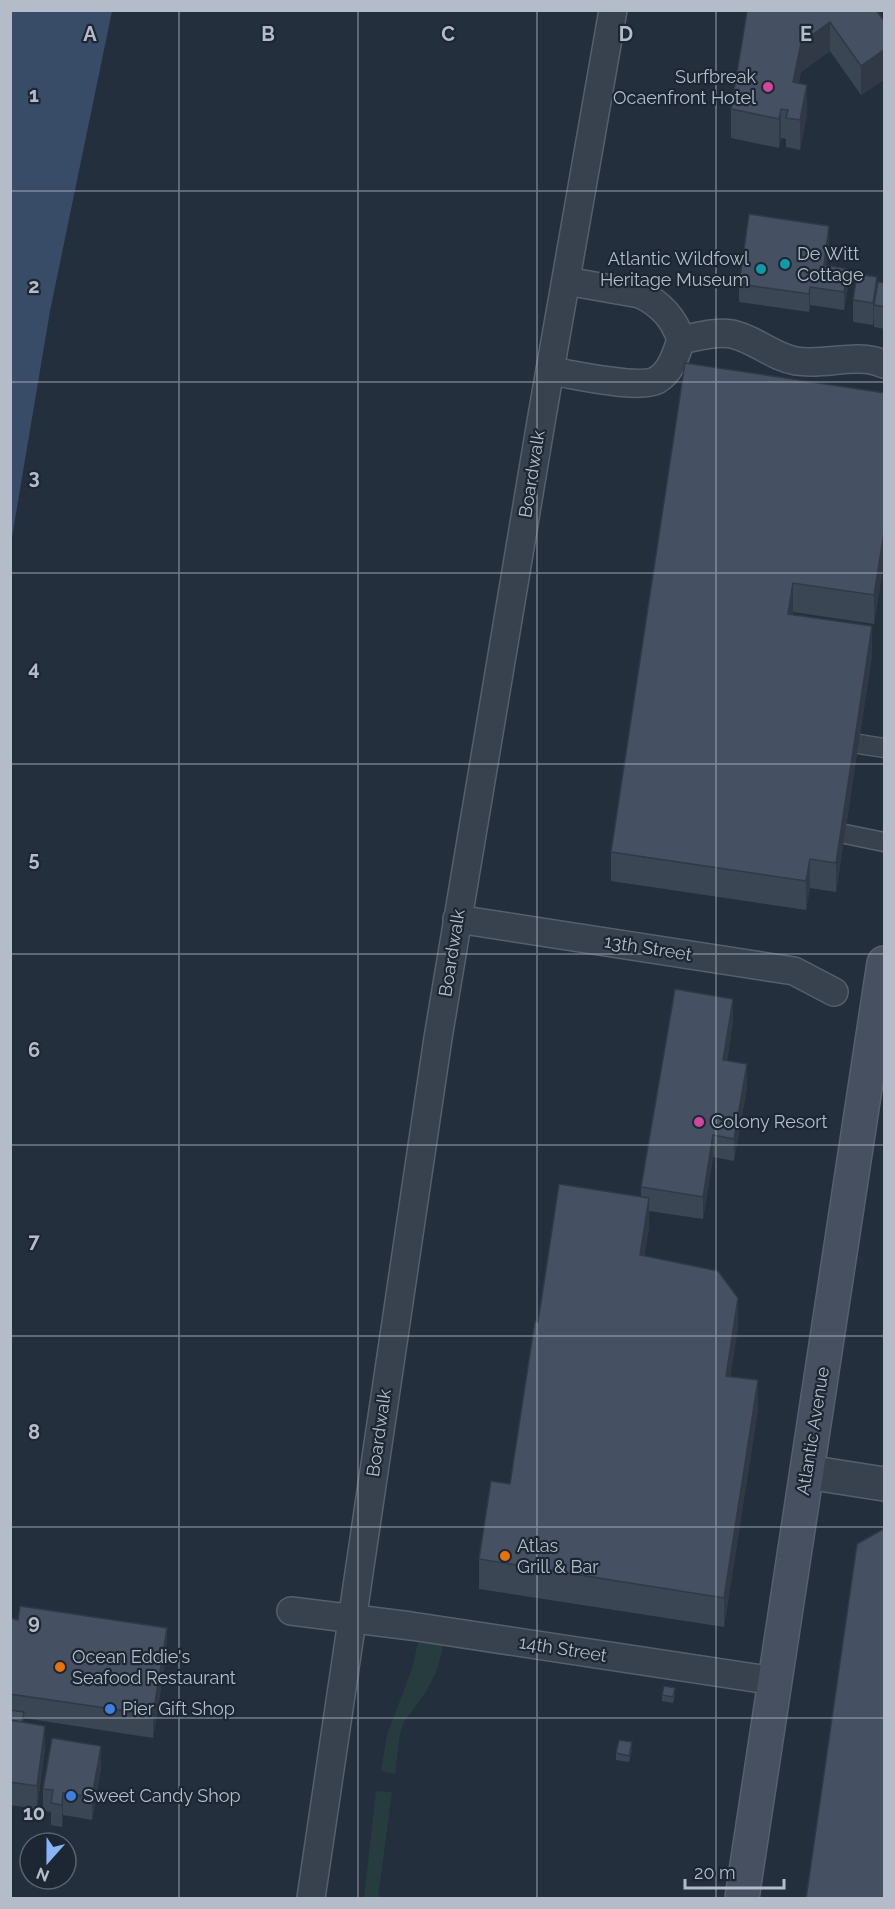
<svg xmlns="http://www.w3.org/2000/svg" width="895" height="1909" viewBox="0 0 895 1909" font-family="Raleway,sans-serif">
	<rect width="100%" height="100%" fill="#242f3e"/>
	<g fill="#263c3f">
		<path d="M 418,1642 L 444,1643 L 437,1670 L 427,1690 L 404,1722 L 400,1733 L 395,1774 L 381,1771 L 387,1735 L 412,1669 Z"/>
		<path d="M 376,1791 L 392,1792 L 378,1898 L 364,1898 Z"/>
	</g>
	<path fill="#394c67" d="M 11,10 L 112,11 L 50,311 L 11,543 Z"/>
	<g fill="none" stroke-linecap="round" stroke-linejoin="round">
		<defs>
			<g id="service">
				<path d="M 859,744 L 884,748"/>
				<path d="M 845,834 L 884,842"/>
			</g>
			<g id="pedestrian">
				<path d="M 681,340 C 697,337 715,331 732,334 C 755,339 773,357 796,361 C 826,366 856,352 884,364"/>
				<path d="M 550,371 C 573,374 639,390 657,380 C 671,372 676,354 681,340 C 674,318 661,304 640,294 L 566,281"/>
				<path d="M 457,919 L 794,971 L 834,992"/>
				<path d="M 291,1611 L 411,1626 L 775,1681"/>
				<path d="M 311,1898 L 438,1038 L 542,416 L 613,10"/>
			</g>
			<path id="minor" d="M 807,1472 L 884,1484"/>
			<path id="secondary" d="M 742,1898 L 884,963"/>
		</defs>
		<use href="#service" stroke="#565f6c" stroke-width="21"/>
		<use href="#pedestrian" stroke="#565f6c" stroke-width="30"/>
		<use href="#minor" stroke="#565f6c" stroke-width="36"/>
		<use href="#secondary" stroke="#565f6c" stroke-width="36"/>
		<use href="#service" stroke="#38414e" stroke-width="18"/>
		<use href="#pedestrian" stroke="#38414e" stroke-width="27"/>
		<use href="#minor" stroke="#38414e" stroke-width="33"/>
		<use href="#secondary" stroke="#465061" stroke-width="33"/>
	</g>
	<g fill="#3b4654">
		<path d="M 749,10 L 879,14 L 885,22 L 885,79 L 861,95 L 830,51 L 801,72 L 798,83 L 807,114 L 800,150 L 786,147 L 786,139 L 781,138 L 779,148 L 731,138 L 731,109 Z"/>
		<path d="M 829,244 L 826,266 L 848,287 L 844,310 L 810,305 L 809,312 L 739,302 L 739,284 Z"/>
		<path d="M 885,283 L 885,329 L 874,327 L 874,315 L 873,325 L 853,322 L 853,300 L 877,291 Z"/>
		<path d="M 885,393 L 885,555 L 874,624 L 793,612 L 793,614 L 872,655 L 836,892 L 810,888 L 806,910 L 611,881 L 611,852 Z"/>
		<path d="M 733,1021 L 727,1061 L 747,1087 L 734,1161 L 713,1157 L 703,1219 L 649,1211 L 649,1227 L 644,1256 L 738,1327 L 730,1376 L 758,1409 L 724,1627 L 479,1589 L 479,1559 L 510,1484 L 538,1322 L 641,1197 L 641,1187 Z"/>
		<path d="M 10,1618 L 167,1650 L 153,1738 L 24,1718 L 23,1722 L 45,1748 L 37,1809 L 10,1805 Z"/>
		<path d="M 675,1694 L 673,1703 L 662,1701 L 662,1695 Z"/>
		<path d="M 632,1749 L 629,1762 L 616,1760 L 616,1753 Z"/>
		<path d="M 101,1769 L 92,1820 L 63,1815 L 62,1827 L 51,1825 L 51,1812 L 43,1811 L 43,1789 Z"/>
	</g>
	<g fill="#303945">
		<path d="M 865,10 L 884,10 L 865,24 Z"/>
		<path d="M 830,22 L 830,51 L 801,72 L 793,111 L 793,82 L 801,43 Z"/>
		<path d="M 885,49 L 885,79 L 861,95 L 861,66 Z"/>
		<path d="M 807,85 L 807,114 L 800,150 L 800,120 Z"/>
		<path d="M 781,109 L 781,138 L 779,148 L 779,119 Z"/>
		<path d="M 829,226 L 829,244 L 824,283 L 824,265 Z"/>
		<path d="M 848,269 L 848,287 L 844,310 L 844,292 Z"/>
		<path d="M 877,277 L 877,299 L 874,305 L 873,325 L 873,303 Z"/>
		<path d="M 810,287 L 810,305 L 809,312 L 809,294 Z"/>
		<path d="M 885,526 L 885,555 L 874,624 L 874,595 Z"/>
		<path d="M 793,583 L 793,612 L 788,643 L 788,614 Z"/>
		<path d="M 872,626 L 872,655 L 836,892 L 836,863 Z"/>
		<path d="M 810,859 L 810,888 L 806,910 L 806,881 Z"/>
		<path d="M 733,999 L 733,1021 L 723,1083 L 723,1060 Z"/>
		<path d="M 747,1064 L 747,1087 L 734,1161 L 734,1139 Z"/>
		<path d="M 713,1135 L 713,1157 L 703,1219 L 703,1197 Z"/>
		<path d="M 649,1198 L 649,1227 L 640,1284 L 640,1255 Z"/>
		<path d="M 738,1298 L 738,1327 L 726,1405 L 726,1376 Z"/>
		<path d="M 758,1380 L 758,1409 L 724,1627 L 724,1598 Z"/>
		<path d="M 167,1628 L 167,1650 L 153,1738 L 153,1715 Z"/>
		<path d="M 45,1726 L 45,1748 L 37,1809 L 37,1786 Z"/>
		<path d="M 101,1746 L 101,1769 L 92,1820 L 92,1797 Z"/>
		<path d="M 63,1793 L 63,1815 L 62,1827 L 62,1805 Z"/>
	</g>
	<g fill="#455162" stroke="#303945" stroke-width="1.5">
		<path d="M 749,10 L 876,10 L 885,22 L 885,49 L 861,66 L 830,22 L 801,43 L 793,82 L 807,85 L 800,120 L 786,118 L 788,110 L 781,109 L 779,119 L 731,109 L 747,12 Z"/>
		<path d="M 749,214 L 829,226 L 824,265 L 848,269 L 844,292 L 810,287 L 809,294 L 739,284 Z"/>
		<path d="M 857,274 L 877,277 L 873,303 L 853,300 Z"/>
		<path d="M 878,282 L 885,283 L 885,307 L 874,305 Z"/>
		<path d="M 685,363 L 885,393 L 885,526 L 874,595 L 793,583 L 788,614 L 872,626 L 836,863 L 810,859 L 806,881 L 611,852 Z"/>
		<path d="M 675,989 L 733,999 L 723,1060 L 747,1064 L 734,1139 L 713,1135 L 703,1197 L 641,1187 Z"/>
		<path d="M 559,1184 L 649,1198 L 640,1255 L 718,1271 L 738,1298 L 726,1376 L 758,1380 L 724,1598 L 479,1559 L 491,1481 L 510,1484 L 535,1321 L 538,1322 Z"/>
		<path d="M 885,1528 L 885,1899 L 806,1899 L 857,1544 Z"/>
		<path d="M 20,1606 L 167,1628 L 153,1715 L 10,1694 L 10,1618 L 18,1620 Z"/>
		<path d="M 664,1686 L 675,1688 L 673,1697 L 662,1695 Z"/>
		<path d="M 10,1710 L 24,1712 L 22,1722 L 10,1720 Z"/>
		<path d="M 10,1720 L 45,1726 L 37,1786 L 10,1782 Z"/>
		<path d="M 52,1738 L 101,1746 L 92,1797 L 63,1793 L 62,1805 L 51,1803 L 53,1790 L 43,1789 Z"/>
		<path d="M 619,1740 L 632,1742 L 629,1756 L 616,1753 Z"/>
	</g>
	<path fill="none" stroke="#b4bcc9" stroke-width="1.5" stroke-opacity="0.55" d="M 179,10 L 179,1898M 358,10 L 358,1898M 537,10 L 537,1898M 716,10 L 716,1898M 10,191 L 884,191M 10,382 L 884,382M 10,573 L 884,573M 10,764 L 884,764M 10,954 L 884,954M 10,1145 L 884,1145M 10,1336 L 884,1336M 10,1527 L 884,1527M 10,1718 L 884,1718"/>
	<g fill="#d1479c" stroke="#1d2633" stroke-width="2">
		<circle cx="768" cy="87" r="6"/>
		<circle cx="699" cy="1122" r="6"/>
	</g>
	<g fill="#0f9aa8" stroke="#1d2633" stroke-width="2">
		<circle cx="785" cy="264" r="6"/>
		<circle cx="761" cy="269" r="6"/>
	</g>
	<g fill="#e8710a" stroke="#1d2633" stroke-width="2">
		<circle cx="505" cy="1556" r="6"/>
		<circle cx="60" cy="1667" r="6"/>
	</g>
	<g fill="#3f7fe0" stroke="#1d2633" stroke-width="2">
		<circle cx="110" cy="1709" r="6"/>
		<circle cx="71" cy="1796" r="6"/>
	</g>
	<g text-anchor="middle" stroke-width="4.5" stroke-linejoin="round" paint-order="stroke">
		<g font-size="18" fill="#b4bcc9" stroke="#1d2633" text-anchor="start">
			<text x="756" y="83" text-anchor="end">Surfbreak<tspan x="756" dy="21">Ocaenfront Hotel</tspan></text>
			<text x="797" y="260">De Witt<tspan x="797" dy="21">Cottage</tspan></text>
			<text x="749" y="265" text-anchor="end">Atlantic Wildfowl<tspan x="749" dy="21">Heritage Museum</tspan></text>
			<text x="711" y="1128">Colony Resort</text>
			<text x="517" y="1552">Atlas<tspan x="517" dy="21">Grill &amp; Bar</tspan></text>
			<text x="72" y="1663">Ocean Eddie's<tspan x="72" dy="21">Seafood Restaurant</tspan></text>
			<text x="122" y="1715">Pier Gift Shop</text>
			<text x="83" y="1802">Sweet Candy Shop</text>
		</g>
		<g font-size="18" fill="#b4bcc9" stroke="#1d2633">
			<text transform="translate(532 474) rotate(-81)" y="6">Boardwalk</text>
			<text transform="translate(648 948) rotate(9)" y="6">13th Street</text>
			<text transform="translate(452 953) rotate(-81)" y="6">Boardwalk</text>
			<text transform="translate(813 1431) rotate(-81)" y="6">Atlantic Avenue</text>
			<text transform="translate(379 1433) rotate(-82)" y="6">Boardwalk</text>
			<text transform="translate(563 1649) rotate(9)" y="6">14th Street</text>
		</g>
	</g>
	<g font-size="20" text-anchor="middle" font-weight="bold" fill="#b4bcc9" stroke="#1d2633" stroke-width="4.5" stroke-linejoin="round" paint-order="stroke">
		<text x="90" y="41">A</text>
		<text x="268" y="41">B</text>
		<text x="448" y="41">C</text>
		<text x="626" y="41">D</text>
		<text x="806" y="41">E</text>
		<text x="34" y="102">1</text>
		<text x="34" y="293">2</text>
		<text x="34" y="484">3</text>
		<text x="34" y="675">4</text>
		<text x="34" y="866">5</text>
		<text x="34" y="1057">6</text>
		<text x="34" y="1248">7</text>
		<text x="34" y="1439">8</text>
		<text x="34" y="1629">9</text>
		<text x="34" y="1820">10</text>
	</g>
	<rect width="895" height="1909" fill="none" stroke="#b4bcc9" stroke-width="24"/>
	<g transform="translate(48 1861) rotate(201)"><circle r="28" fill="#1d2633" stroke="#59626f" stroke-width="1.5"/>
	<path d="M0-4.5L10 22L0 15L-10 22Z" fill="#8ab4f8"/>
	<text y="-9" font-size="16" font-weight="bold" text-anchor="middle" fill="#b4bcc9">N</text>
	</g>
	<path d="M685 1879v9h99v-9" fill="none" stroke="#b4bcc9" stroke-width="3"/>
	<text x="694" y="1879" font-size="18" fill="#b4bcc9" stroke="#1d2633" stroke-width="4.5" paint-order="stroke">20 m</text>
</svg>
